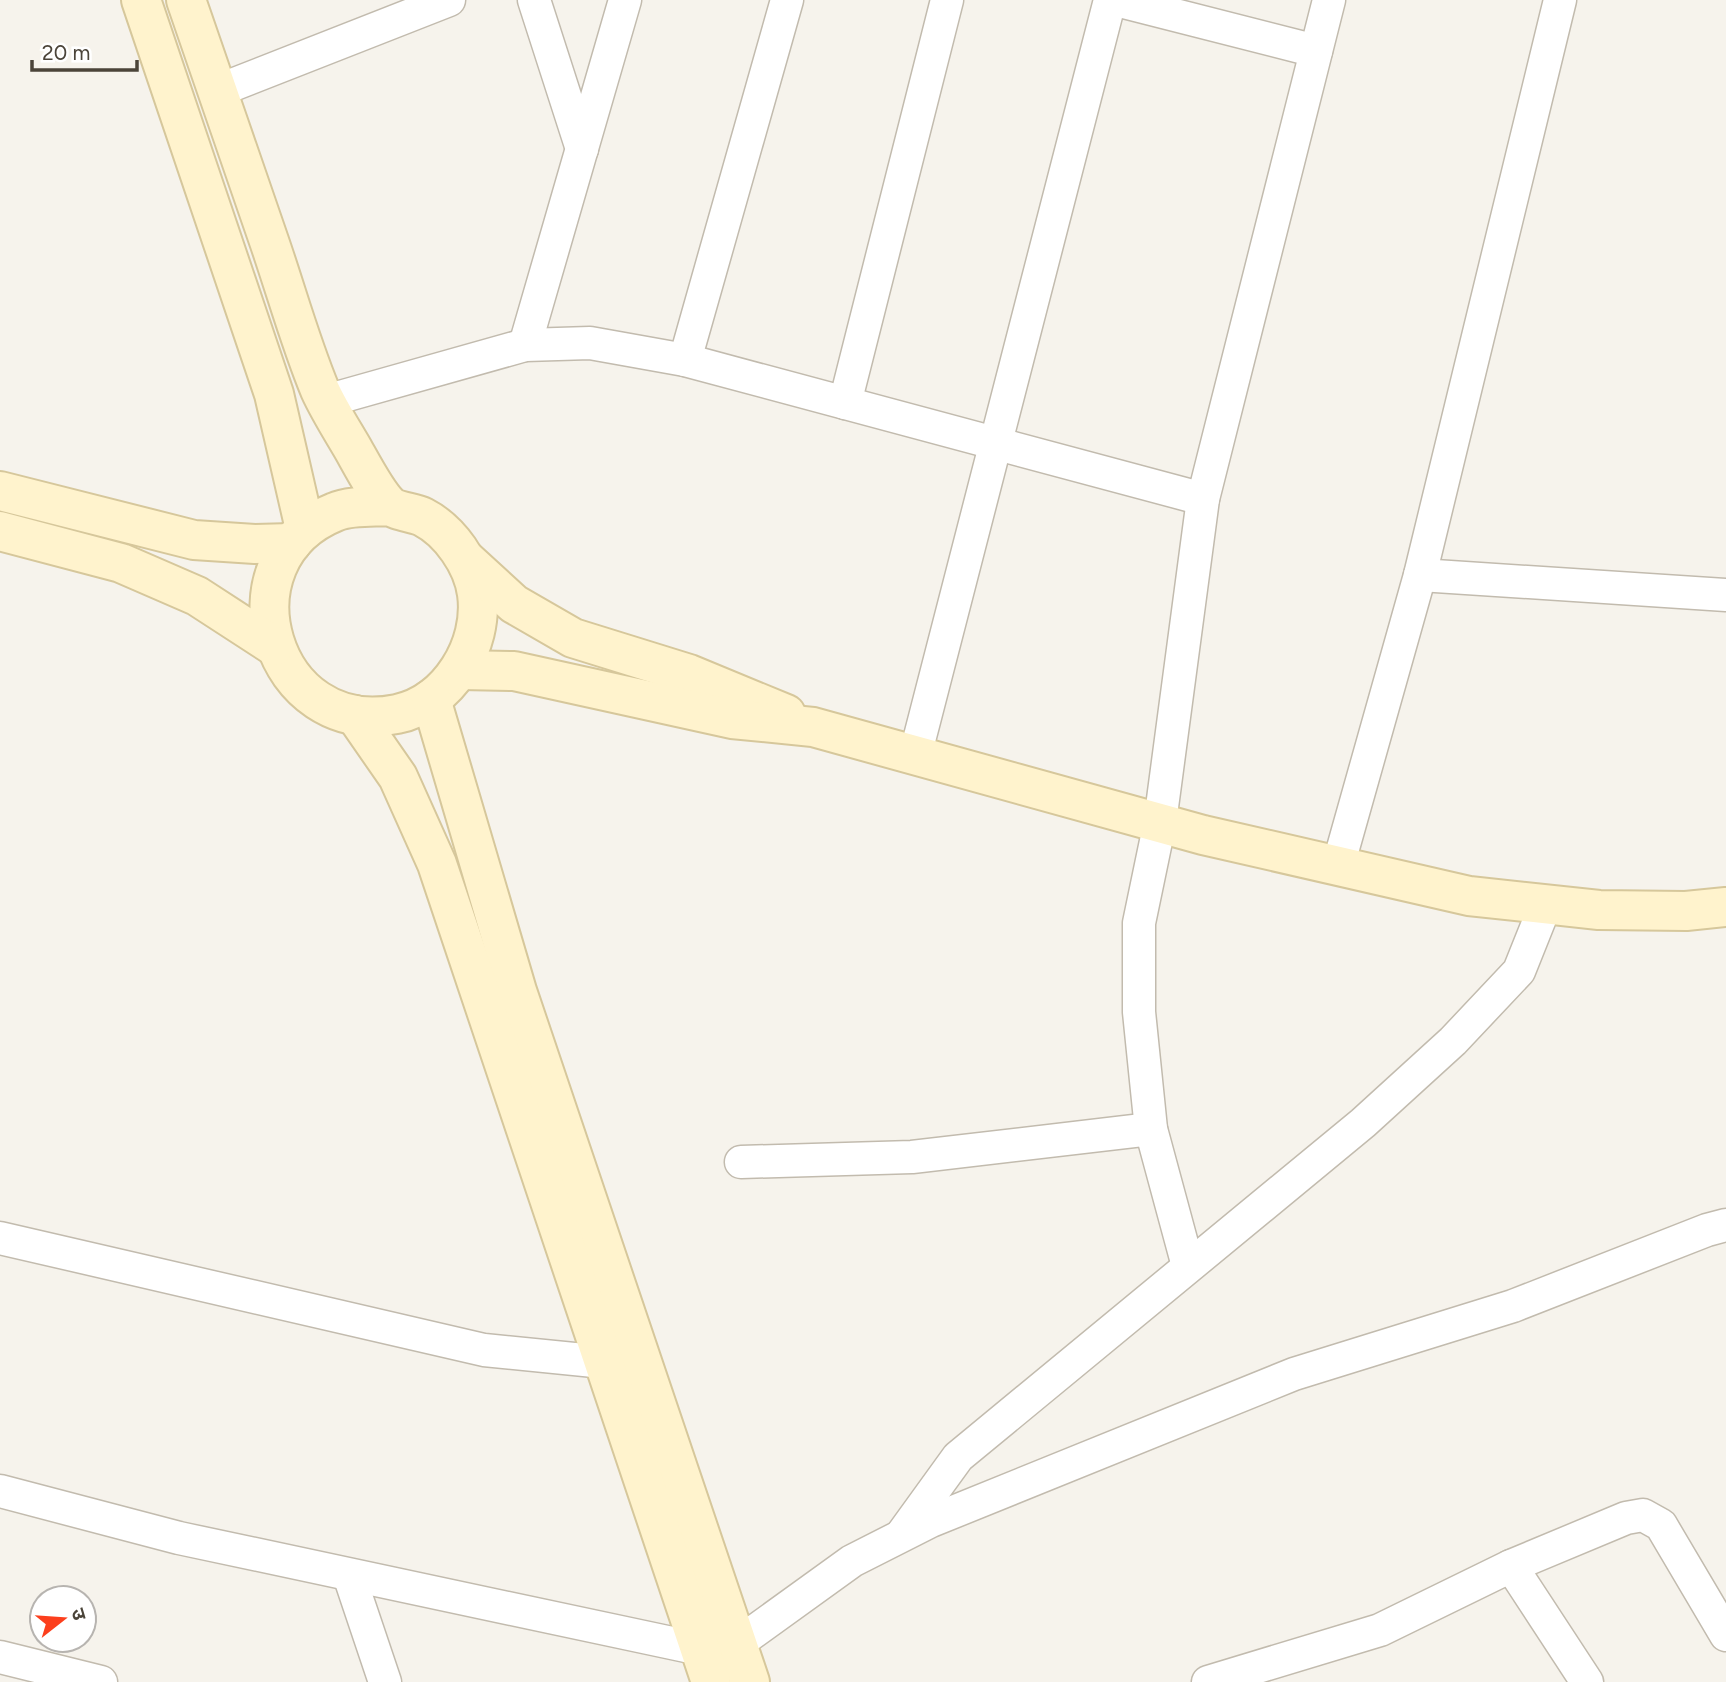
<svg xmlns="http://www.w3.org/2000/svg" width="1726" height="1682" viewBox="0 0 1726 1682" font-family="Figtree,'Noto Sans Devanagari',sans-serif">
	<rect width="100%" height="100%" fill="#f6f3ec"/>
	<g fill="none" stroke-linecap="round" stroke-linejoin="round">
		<defs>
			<g id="street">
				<path d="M 534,0 L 582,149"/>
				<path d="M 1116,0 L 1316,51"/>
				<path d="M 217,91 L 449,0"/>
				<path d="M 525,345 L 625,0"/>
				<path d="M 685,360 L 787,0"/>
				<path d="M 326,401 L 525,345 L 590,343 L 685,360 L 1203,499"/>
				<path d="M 845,403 L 947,0"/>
				<path d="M 1420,575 L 1726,595"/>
				<path d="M 915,756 L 1110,0"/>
				<path d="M 1338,866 L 1420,575 L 1560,0"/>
				<path d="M 741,1162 L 912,1157 L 1151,1129"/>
				<path d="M 0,1238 L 484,1350 L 604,1362 L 625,1356"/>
				<path d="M 1188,1266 L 1151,1129 L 1139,1012 L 1139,923 L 1160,822 L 1203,499 L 1329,0"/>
				<path d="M 0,1491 L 179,1538 L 700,1649 L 737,1644 L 852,1561 L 931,1521 L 1294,1374 L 1513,1306 L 1707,1230 L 1726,1225"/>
				<path d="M 903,1533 L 958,1457 L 1363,1123 L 1453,1041 L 1519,971 L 1545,906"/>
				<path d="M 1511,1566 L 1587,1682"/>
				<path d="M 349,1575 L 385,1682"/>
				<path d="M 0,1657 L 101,1682"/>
				<path d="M 1208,1682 L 1380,1630 L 1511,1566 L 1626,1518 L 1643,1515 L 1661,1525 L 1726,1635"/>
			</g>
			<g id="secondary">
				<path d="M 141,0 L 274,394 L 305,529"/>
				<path d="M 186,0 C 214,80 241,161 269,241 C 286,290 300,342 320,390 C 329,410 342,430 353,449 C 361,463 377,494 389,505 C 397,512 413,512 423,517 C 450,531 473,564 477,594 C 484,645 449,703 397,714 C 271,740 217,560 335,512 C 350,505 373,507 389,506"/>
				<path d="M 0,491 L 194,540 L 255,544 L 292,543"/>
				<path d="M 0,531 L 121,563 L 197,596 L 274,646"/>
				<path d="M 466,560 L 514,604 L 573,638 L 689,674 L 786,714"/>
				<path d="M 461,670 L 514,671 L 732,719 L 813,727 L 1203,835 L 1469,896 L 1599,910 L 1686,911 L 1726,907"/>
				<path d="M 431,699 L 517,991 L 750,1682"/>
				<path d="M 355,715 L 398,777 L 437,864 L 711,1682"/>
			</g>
		</defs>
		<use href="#street" stroke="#c2bbae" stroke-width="35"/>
		<use href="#secondary" stroke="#d6c79b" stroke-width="42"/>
		<use href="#street" stroke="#fff" stroke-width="32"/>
		<use href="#secondary" stroke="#fff3cd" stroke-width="38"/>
	</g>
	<g transform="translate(63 1619) rotate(73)"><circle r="33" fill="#ffffff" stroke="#b7b4b0" stroke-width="2"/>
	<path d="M0-5L12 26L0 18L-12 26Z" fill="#fc3f1d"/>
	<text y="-10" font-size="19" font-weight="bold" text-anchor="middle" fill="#4b4439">उ</text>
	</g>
	<path d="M32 60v10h105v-10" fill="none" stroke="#4b4439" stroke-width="3.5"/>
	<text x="42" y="60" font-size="21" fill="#4b4439" stroke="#ffffff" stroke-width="5" paint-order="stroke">20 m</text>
</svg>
